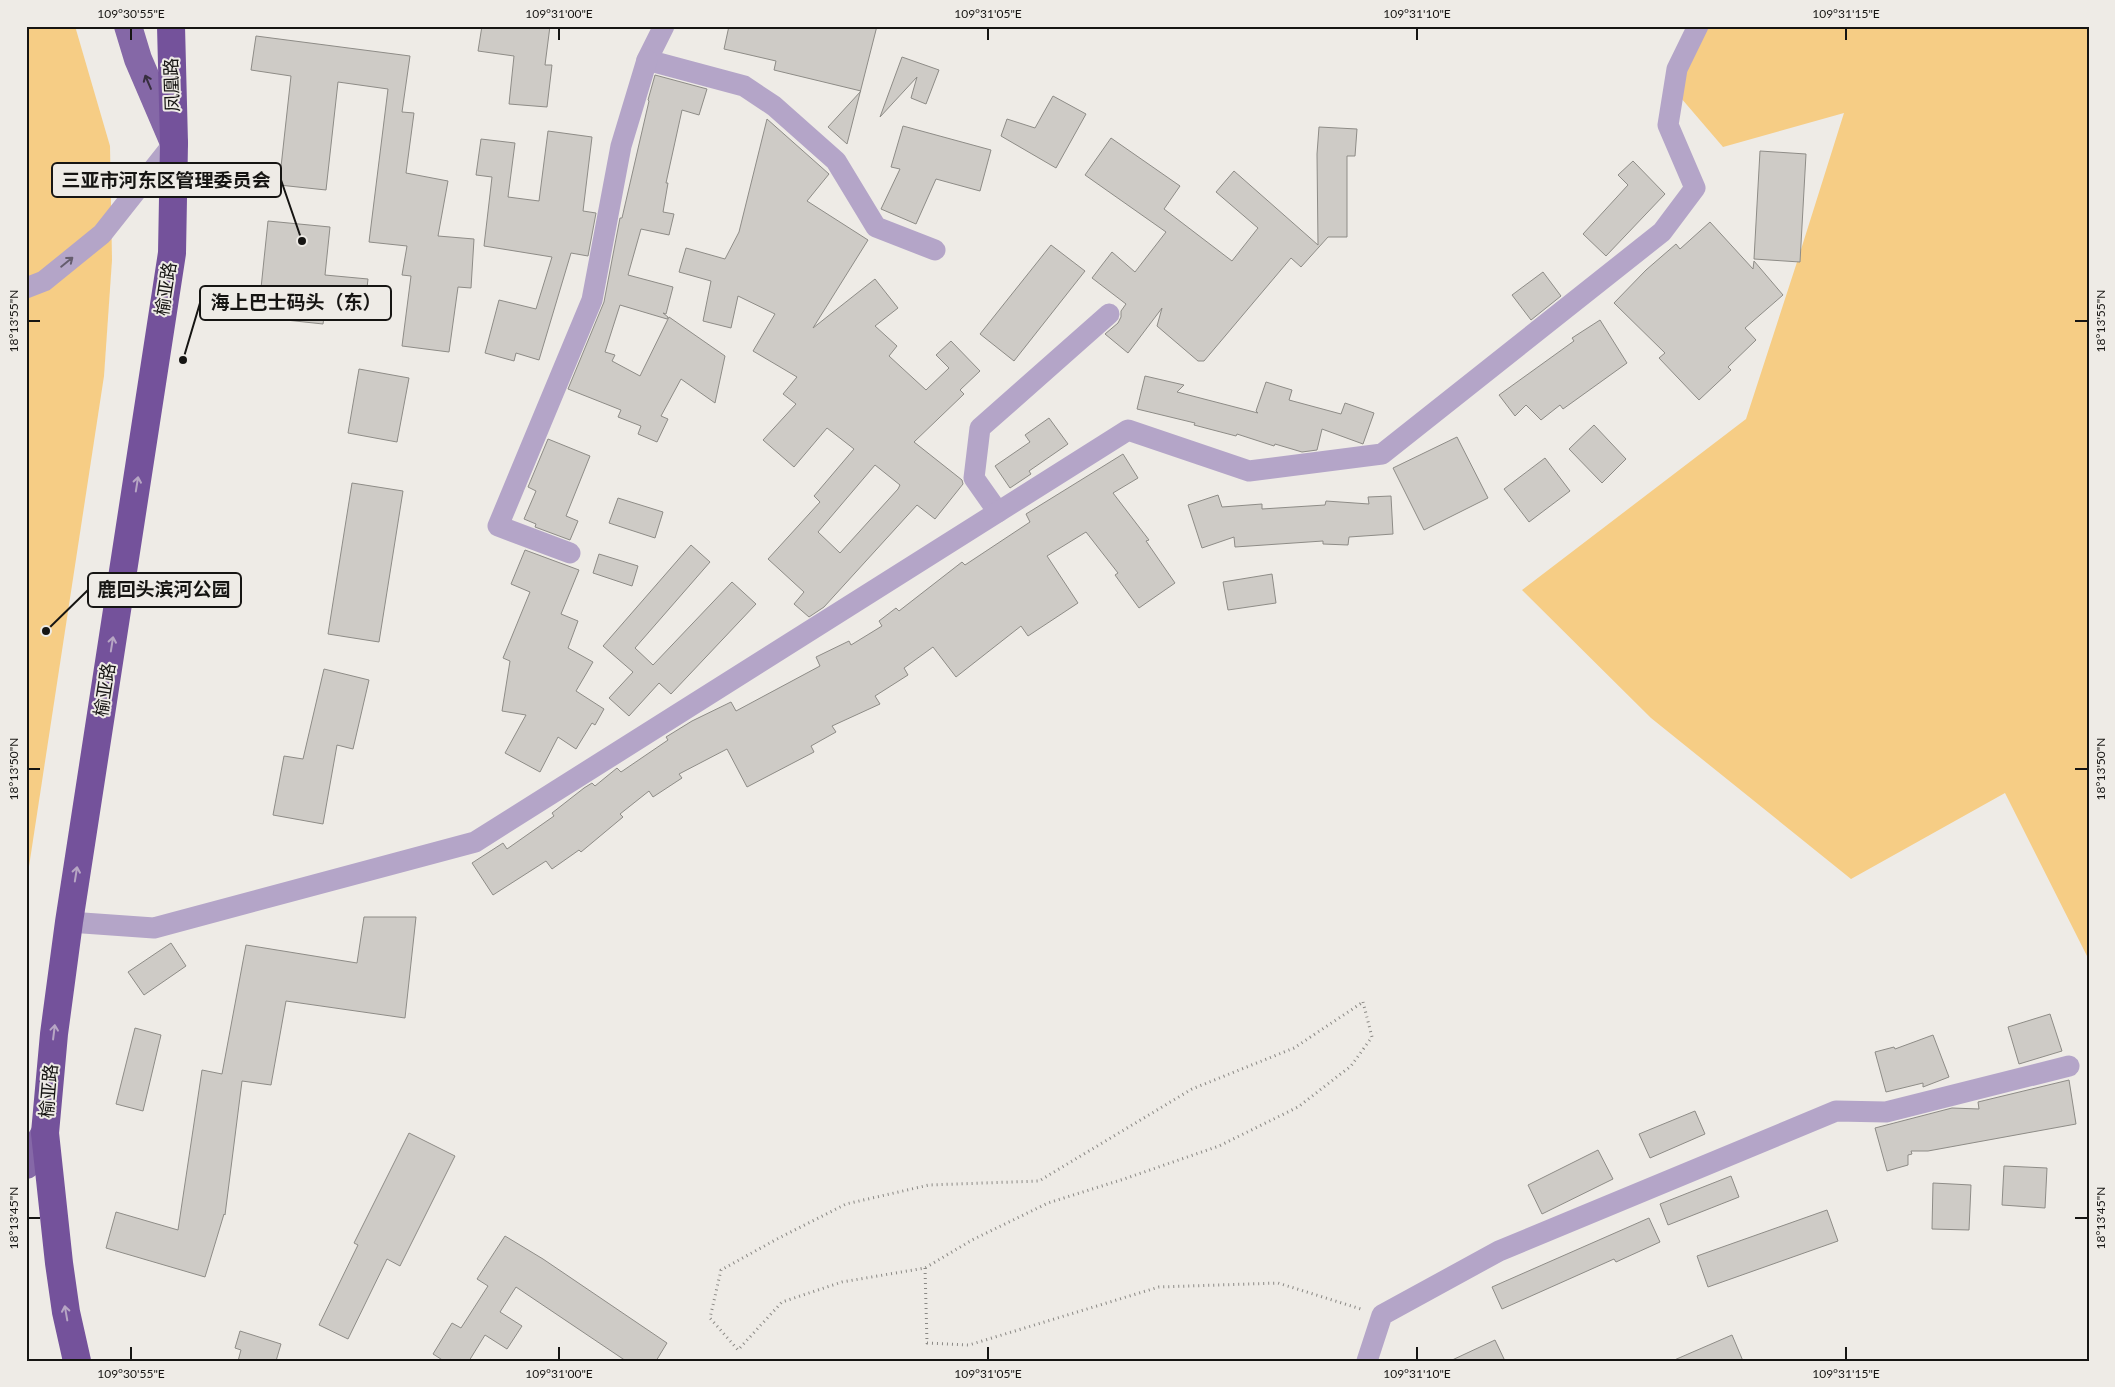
<svg xmlns="http://www.w3.org/2000/svg" width="2115" height="1387" viewBox="0 0 2115 1387" font-family="Lato,'Noto Sans SC',sans-serif">
	<rect width="100%" height="100%" fill="#eeebe6"/>
	<g fill="#f6cd85">
		<path d="M 26,26 L 75,26 L 110,146 L 112,260 L 104,376 L 26,886 Z"/>
		<path d="M 1692,26 L 2089,26 L 2089,960 L 2005,793 L 1851,879 L 1651,718 L 1522,590 L 1746,419 L 1798,259 L 1844,113 L 1723,147 L 1681,98 Z"/>
	</g>
	<g fill="#cecbc6" stroke="#8e8c87" fill-rule="evenodd">
		<path d="M 482,26 L 550,26 L 545,65 L 552,65 L 547,107 L 509,104 L 514,56 L 478,51 Z"/>
		<path d="M 729,26 L 877,26 L 847,144 L 828,127 L 861,91 L 774,70 L 776,61 L 724,49 Z"/>
		<path d="M 256,36 L 410,56 L 402,112 L 414,113 L 406,173 L 448,181 L 438,236 L 474,239 L 471,288 L 458,287 L 449,352 L 402,346 L 411,276 L 402,275 L 407,246 L 369,242 L 388,89 L 338,82 L 326,190 L 279,185 L 291,76 L 251,70 Z"/>
		<path d="M 902,57 L 939,70 L 926,104 L 911,98 L 917,77 L 880,117 Z"/>
		<path d="M 655,75 L 707,89 L 699,115 L 682,110 L 666,183 L 668,183 L 663,212 L 674,214 L 669,235 L 641,229 L 628,275 L 673,287 L 666,314 L 663,313 L 668,317 L 667,319 L 620,305 L 605,352 L 615,355 L 612,361 L 640,376 L 669,317 L 725,356 L 715,403 L 681,379 L 661,416 L 668,419 L 657,442 L 638,434 L 641,426 L 618,417 L 621,410 L 568,389 L 604,302 L 620,218 L 622,218 L 649,101 L 648,100 Z"/>
		<path d="M 1053,96 L 1086,114 L 1056,168 L 1001,136 L 1007,119 L 1035,128 Z"/>
		<path d="M 767,119 L 829,174 L 807,201 L 868,240 L 813,328 L 875,279 L 898,308 L 875,326 L 897,346 L 889,356 L 926,390 L 949,368 L 936,355 L 951,341 L 980,371 L 960,390 L 964,394 L 914,442 L 962,480 L 963,484 L 935,519 L 917,505 L 824,607 L 809,617 L 794,604 L 804,592 L 768,559 L 820,502 L 814,496 L 854,449 L 827,428 L 794,467 L 763,440 L 796,404 L 783,394 L 797,377 L 753,351 L 775,314 L 738,296 L 731,328 L 703,321 L 711,281 L 679,272 L 686,248 L 725,259 L 739,232 ZM 875,465 L 900,485 L 898,489 L 840,553 L 818,532 Z"/>
		<path d="M 903,126 L 991,150 L 980,191 L 936,179 L 916,224 L 881,209 L 900,169 L 891,167 Z"/>
		<path d="M 1319,127 L 1357,129 L 1355,156 L 1347,156 L 1347,237 L 1328,237 L 1301,267 L 1291,258 L 1204,361 L 1198,361 L 1157,326 L 1162,308 L 1128,353 L 1105,334 L 1118,323 L 1121,317 L 1121,311 L 1126,304 L 1092,278 L 1112,252 L 1135,272 L 1166,232 L 1085,175 L 1111,138 L 1180,186 L 1164,209 L 1232,261 L 1258,228 L 1216,192 L 1234,171 L 1318,245 L 1317,154 Z"/>
		<path d="M 548,131 L 592,137 L 583,211 L 596,213 L 588,256 L 571,253 L 539,360 L 516,353 L 514,361 L 485,353 L 499,300 L 536,309 L 552,257 L 484,246 L 492,177 L 476,175 L 481,139 L 515,143 L 508,197 L 539,201 Z"/>
		<path d="M 1760,151 L 1806,154 L 1800,262 L 1754,259 Z"/>
		<path d="M 1633,161 L 1665,194 L 1606,256 L 1583,234 L 1628,185 L 1618,175 Z"/>
		<path d="M 268,221 L 330,227 L 325,275 L 368,279 L 364,314 L 325,310 L 323,324 L 258,317 Z"/>
		<path d="M 1710,222 L 1753,269 L 1754,261 L 1783,295 L 1745,328 L 1756,340 L 1728,367 L 1731,370 L 1699,400 L 1659,358 L 1665,353 L 1614,303 L 1646,270 L 1676,244 L 1680,249 Z"/>
		<path d="M 1051,245 L 1085,271 L 1014,361 L 980,334 Z"/>
		<path d="M 1543,272 L 1561,296 L 1531,320 L 1512,295 Z"/>
		<path d="M 1600,320 L 1627,363 L 1563,409 L 1560,405 L 1541,420 L 1526,405 L 1515,416 L 1499,395 L 1574,341 L 1572,338 Z"/>
		<path d="M 359,369 L 409,378 L 397,442 L 348,433 Z"/>
		<path d="M 1145,376 L 1184,385 L 1177,392 L 1258,413 L 1256,411 L 1266,382 L 1292,390 L 1289,400 L 1341,414 L 1345,403 L 1374,413 L 1363,444 L 1322,429 L 1317,450 L 1302,452 L 1275,444 L 1274,446 L 1237,434 L 1236,436 L 1194,425 L 1195,423 L 1137,409 Z"/>
		<path d="M 1049,418 L 1068,444 L 1029,471 L 1031,474 L 1010,488 L 995,466 L 1030,442 L 1025,435 Z"/>
		<path d="M 1594,425 L 1626,459 L 1602,483 L 1569,449 Z"/>
		<path d="M 1457,437 L 1488,498 L 1424,530 L 1393,468 Z"/>
		<path d="M 548,439 L 590,456 L 566,516 L 578,521 L 570,540 L 535,527 L 536,524 L 524,519 L 536,491 L 528,487 Z"/>
		<path d="M 1123,454 L 1138,478 L 1113,493 L 1149,540 L 1146,541 L 1175,583 L 1139,608 L 1115,575 L 1118,573 L 1086,532 L 1047,556 L 1078,603 L 1028,636 L 1021,626 L 956,677 L 933,647 L 904,668 L 908,675 L 875,696 L 880,704 L 832,726 L 836,732 L 811,746 L 814,752 L 747,787 L 727,749 L 679,774 L 682,778 L 653,797 L 649,791 L 620,814 L 623,817 L 581,852 L 579,850 L 552,869 L 546,861 L 493,895 L 472,863 L 503,843 L 507,849 L 554,816 L 552,813 L 584,788 L 592,783 L 595,786 L 617,768 L 621,772 L 668,740 L 666,737 L 692,721 L 731,702 L 736,711 L 820,666 L 816,657 L 849,641 L 851,645 L 882,626 L 879,621 L 896,608 L 899,611 L 962,562 L 965,565 L 1030,522 L 1026,514 Z"/>
		<path d="M 1545,458 L 1570,491 L 1529,522 L 1504,489 Z"/>
		<path d="M 352,483 L 403,491 L 379,642 L 328,634 Z"/>
		<path d="M 1218,495 L 1222,507 L 1262,504 L 1262,509 L 1325,505 L 1326,501 L 1369,504 L 1368,497 L 1391,496 L 1393,534 L 1349,537 L 1348,545 L 1323,544 L 1323,541 L 1235,547 L 1234,537 L 1202,548 L 1188,505 Z"/>
		<path d="M 618,498 L 663,512 L 655,538 L 609,523 Z"/>
		<path d="M 691,545 L 710,562 L 635,648 L 653,665 L 732,582 L 756,604 L 671,694 L 659,683 L 629,716 L 609,698 L 633,672 L 603,646 Z"/>
		<path d="M 525,550 L 579,570 L 561,614 L 578,621 L 568,648 L 593,662 L 576,691 L 604,709 L 595,725 L 592,723 L 576,749 L 558,737 L 540,772 L 505,753 L 526,715 L 502,711 L 510,661 L 503,658 L 530,592 L 511,584 Z"/>
		<path d="M 599,554 L 638,566 L 632,586 L 593,573 Z"/>
		<path d="M 1272,574 L 1276,603 L 1228,610 L 1223,582 Z"/>
		<path d="M 324,669 L 369,680 L 353,749 L 337,745 L 323,824 L 273,815 L 284,756 L 303,759 Z"/>
		<path d="M 364,917 L 416,917 L 405,1018 L 286,1001 L 271,1085 L 242,1081 L 225,1215 L 224,1214 L 205,1277 L 106,1248 L 116,1212 L 178,1230 L 202,1070 L 222,1074 L 246,945 L 357,963 Z"/>
		<path d="M 171,943 L 186,966 L 144,995 L 128,972 Z"/>
		<path d="M 2050,1014 L 2062,1051 L 2019,1064 L 2008,1027 Z"/>
		<path d="M 135,1028 L 161,1035 L 143,1111 L 116,1104 Z"/>
		<path d="M 1933,1035 L 1949,1077 L 1923,1087 L 1923,1083 L 1886,1092 L 1875,1052 L 1894,1047 L 1895,1049 Z"/>
		<path d="M 2069,1080 L 2076,1124 L 1928,1151 L 1911,1151 L 1912,1154 L 1908,1155 L 1908,1165 L 1887,1171 L 1875,1128 L 1952,1108 L 1979,1109 L 1978,1102 Z"/>
		<path d="M 1695,1111 L 1705,1134 L 1650,1158 L 1639,1134 Z"/>
		<path d="M 409,1133 L 455,1156 L 400,1266 L 387,1259 L 348,1339 L 319,1325 L 358,1245 L 354,1243 Z"/>
		<path d="M 1598,1150 L 1613,1179 L 1542,1214 L 1528,1185 Z"/>
		<path d="M 2004,1166 L 2047,1168 L 2045,1208 L 2002,1205 Z"/>
		<path d="M 1731,1176 L 1739,1197 L 1668,1225 L 1660,1204 Z"/>
		<path d="M 1933,1183 L 1971,1185 L 1969,1230 L 1932,1229 Z"/>
		<path d="M 1827,1210 L 1838,1241 L 1708,1287 L 1697,1256 Z"/>
		<path d="M 1649,1218 L 1660,1242 L 1616,1262 L 1614,1259 L 1502,1309 L 1492,1287 Z"/>
		<path d="M 505,1236 L 543,1259 L 667,1343 L 656,1361 L 626,1361 L 516,1287 L 500,1312 L 522,1326 L 507,1349 L 485,1335 L 469,1361 L 444,1361 L 433,1354 L 452,1323 L 461,1328 L 488,1286 L 477,1279 Z"/>
		<path d="M 240,1331 L 281,1344 L 276,1361 L 238,1361 L 241,1350 L 235,1348 Z"/>
		<path d="M 1732,1335 L 1743,1361 L 1672,1361 Z"/>
		<path d="M 1495,1340 L 1505,1361 L 1450,1361 Z"/>
	</g>
	<g fill="none" stroke-linecap="round" stroke-linejoin="round">
		<g stroke="#8a8884" stroke-width="3" stroke-dasharray="1 4" stroke-linecap="butt">
			<path d="M 1363,1002 L 1372,1037 L 1351,1066 L 1298,1107 L 1219,1146 L 1124,1179 L 1048,1203 L 972,1240 L 925,1268 L 842,1282 L 782,1302 L 738,1350 L 710,1318 L 721,1270 L 777,1239 L 846,1204 L 929,1185 L 1039,1181 L 1192,1089 L 1294,1048 Z"/>
			<path d="M 925,1268 L 927,1343 L 969,1345 L 1159,1287 L 1278,1283 L 1364,1310"/>
		</g>
		<g stroke="#b4a5c8" stroke-width="21">
			<path d="M 664,26 L 647,60 L 744,86 L 774,106 L 836,161 L 876,227 L 935,250"/>
			<path d="M 26,288 L 44,281 L 102,234 L 174,143"/>
			<path d="M 998,512 L 974,478 L 980,428 L 1109,314"/>
			<path d="M 570,553 L 498,526 L 592,300 L 621,146 L 647,60"/>
			<path d="M 69,922 L 154,928 L 475,842 L 1128,430 L 1249,471 L 1382,454 L 1662,232 L 1695,188 L 1668,125 L 1677,69 L 1698,26"/>
			<path d="M 1367,1361 L 1382,1315 L 1499,1251 L 1836,1111 L 1886,1112 L 2069,1066"/>
		</g>
		<g stroke="#8568a7" stroke-width="28">
			<path d="M 128,26 L 138,59 L 174,143"/>
			<path d="M 26,1165 L 45,1133"/>
		</g>
		<path stroke="#74529b" stroke-width="28" d="M 77,1361 L 66,1312 L 59,1263 L 45,1133 L 54,1034 L 69,922 L 172,253 L 174,143 L 171,26"/>
	</g>
	<defs><path id="oneway-shaft" d="M-6 0H5M1.5-3L5.5 0L1.5 3" fill="none" stroke-width="1.6" stroke-linecap="round" stroke-linejoin="round" transform="scale(1.25)"/></defs>
	<use stroke="#372e3f" href="#oneway-shaft" transform="translate(148 82) rotate(-113)"/>
	<use stroke="#655d6e" href="#oneway-shaft" transform="translate(67 262) rotate(-39)"/>
	<g stroke="#b7a6c4">
		<use href="#oneway-shaft" transform="translate(137 484) rotate(-81)"/>
		<use href="#oneway-shaft" transform="translate(112 644) rotate(-81)"/>
		<use href="#oneway-shaft" transform="translate(76 874) rotate(-81)"/>
		<use href="#oneway-shaft" transform="translate(54 1032) rotate(-83)"/>
		<use href="#oneway-shaft" transform="translate(66 1313) rotate(-100)"/>
	</g>
	<path fill="none" stroke="#161513" stroke-width="2" d="M 131,28 L 131,40M 559,28 L 559,40M 988,28 L 988,40M 1417,28 L 1417,40M 1846,28 L 1846,40M 28,321 L 40,321M 2075,321 L 2088,321M 28,769 L 40,769M 2075,769 L 2088,769M 28,1218 L 40,1218M 2075,1218 L 2088,1218M 131,1347 L 131,1360M 559,1347 L 559,1360M 988,1347 L 988,1360M 1417,1347 L 1417,1360M 1846,1347 L 1846,1360"/>
	<g text-anchor="middle" stroke-width="4" stroke-linejoin="round" paint-order="stroke">
		<g font-size="18" fill="#161513" stroke="#eeebe6">
			<text transform="translate(172 85) rotate(-92)" y="6">凤凰路</text>
			<text transform="translate(166 289) rotate(-81)" y="6">榆亚路</text>
			<text transform="translate(105 690) rotate(-81)" y="6">榆亚路</text>
			<text transform="translate(49 1091) rotate(-85)" y="6">榆亚路</text>
		</g>
	</g>
	<path fill="none" stroke="#161513" stroke-width="2" d="M302 241L281 180M183 360L200 303M46 631L88 590"/>
	<g fill="#161513" stroke="#eeebe6" stroke-width="2">
		<circle cx="302" cy="241" r="5"/>
		<circle cx="183" cy="360" r="5"/>
		<circle cx="46" cy="631" r="5"/>
	</g>
	<g fill="#eeebe6" stroke="#161513" stroke-width="2">
		<rect x="52" y="163" width="229" height="34" rx="5"/>
		<rect x="200" y="286" width="191" height="34" rx="5"/>
		<rect x="88" y="573" width="153" height="34" rx="5"/>
	</g>
	<g font-size="19" text-anchor="middle" font-weight="bold" fill="#161513">
		<text x="166" y="187">三亚市河东区管理委员会</text>
		<text x="296" y="309">海上巴士码头（东）</text>
		<text x="164" y="596">鹿回头滨河公园</text>
	</g>
	<rect width="2115" height="1387" fill="none" stroke="#eeebe6" stroke-width="55"/>
	<rect x="28" y="28" width="2060" height="1332" fill="none" stroke="#161513" stroke-width="2"/>
	<g font-size="12" text-anchor="middle" fill="#161513">
		<text x="131" y="18">109°30'55"E</text>
		<text x="559" y="18">109°31'00"E</text>
		<text x="988" y="18">109°31'05"E</text>
		<text x="1417" y="18">109°31'10"E</text>
		<text x="1846" y="18">109°31'15"E</text>
		<text transform="translate(14 321) rotate(-90)" y="4">18°13'55"N</text>
		<text transform="translate(2101 321) rotate(-90)" y="4">18°13'55"N</text>
		<text transform="translate(14 769) rotate(-90)" y="4">18°13'50"N</text>
		<text transform="translate(2101 769) rotate(-90)" y="4">18°13'50"N</text>
		<text transform="translate(14 1218) rotate(-90)" y="4">18°13'45"N</text>
		<text transform="translate(2101 1218) rotate(-90)" y="4">18°13'45"N</text>
		<text x="131" y="1378">109°30'55"E</text>
		<text x="559" y="1378">109°31'00"E</text>
		<text x="988" y="1378">109°31'05"E</text>
		<text x="1417" y="1378">109°31'10"E</text>
		<text x="1846" y="1378">109°31'15"E</text>
	</g>
</svg>
